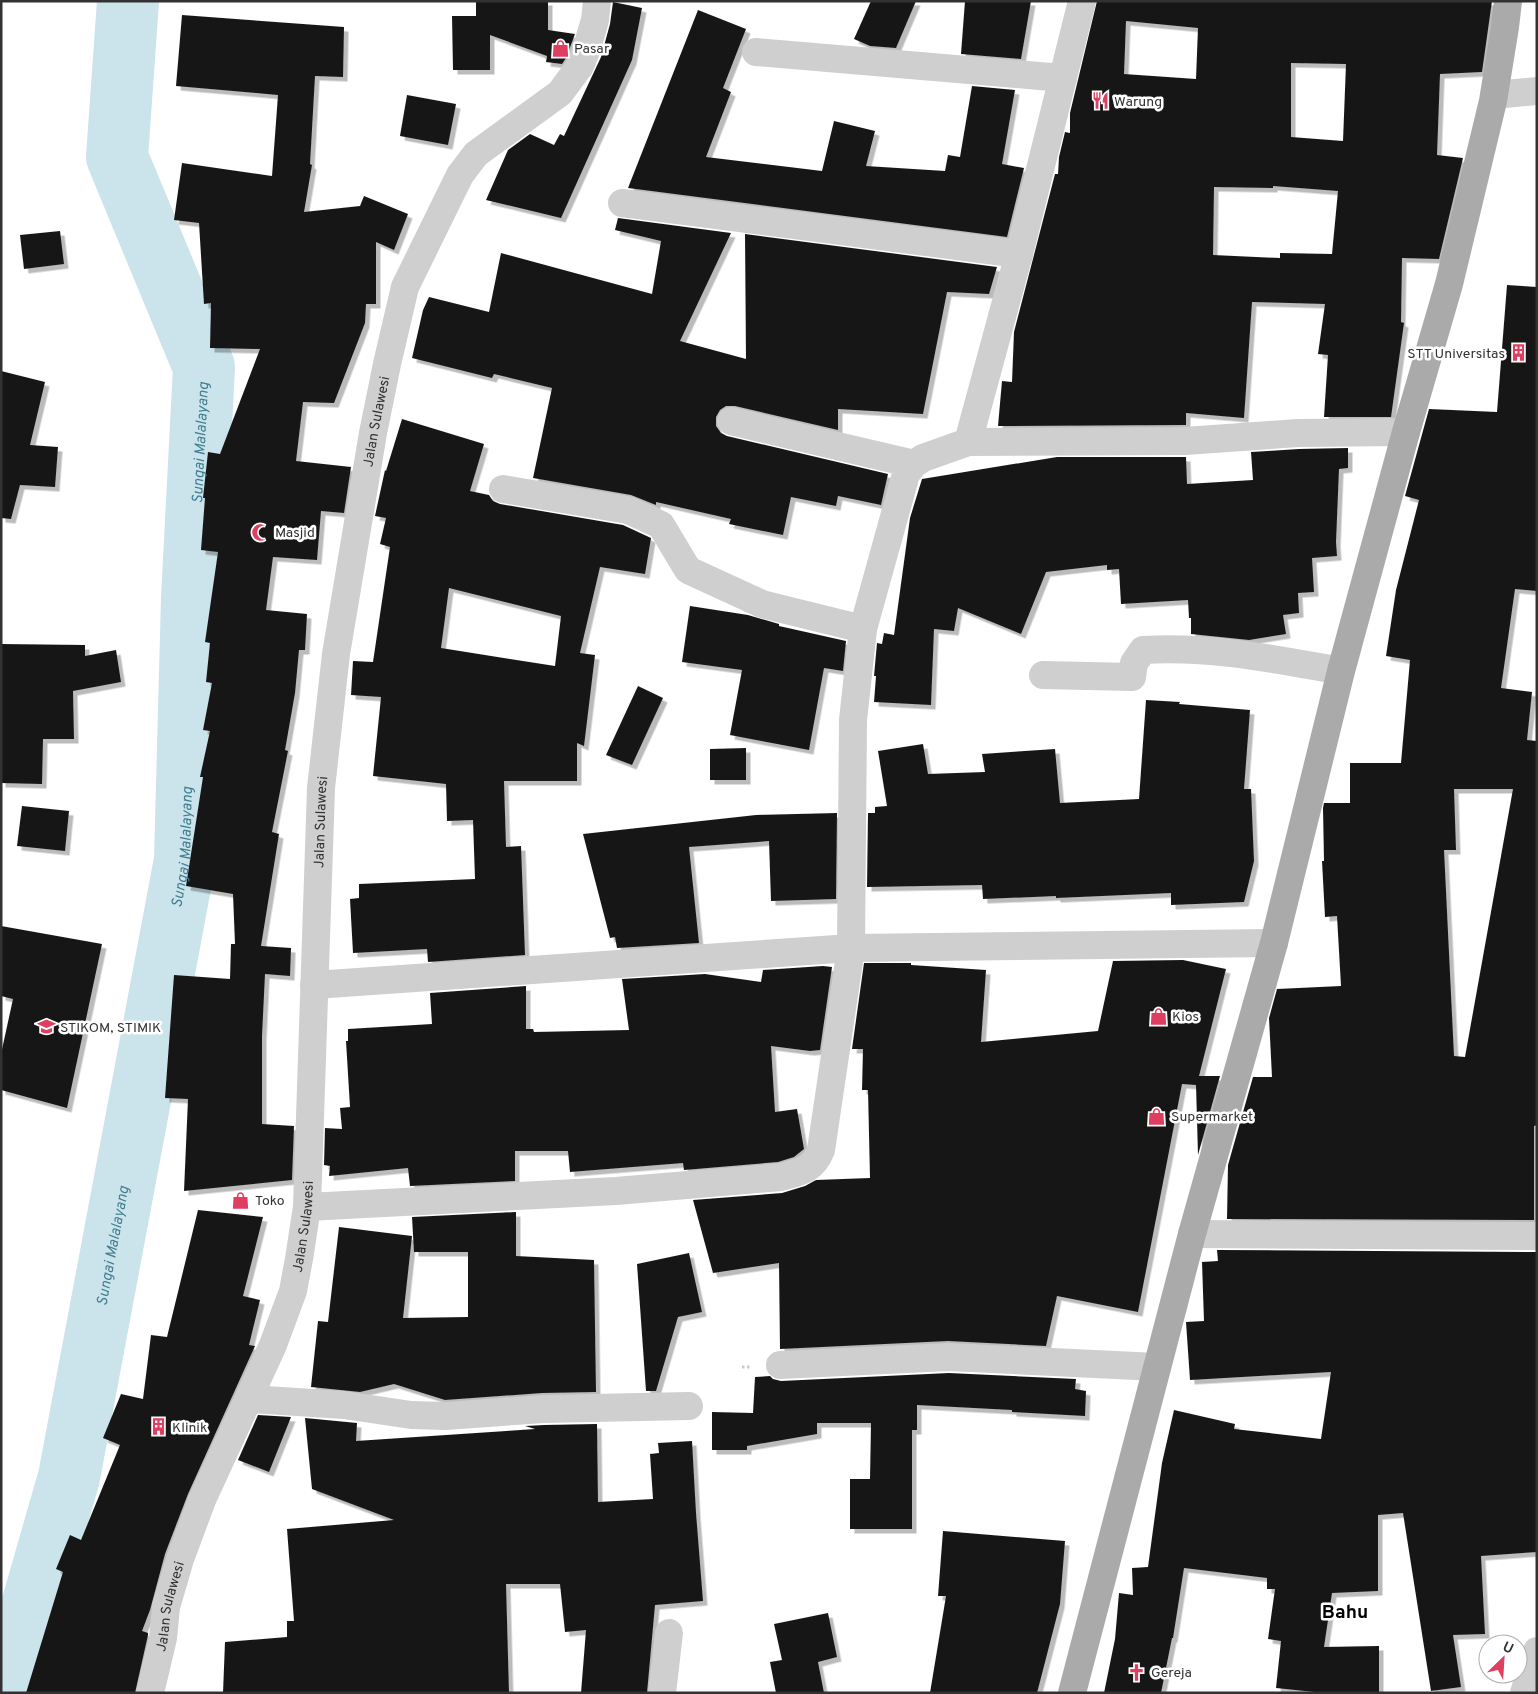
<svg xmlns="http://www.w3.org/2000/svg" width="1538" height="1694" viewBox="0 0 1538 1694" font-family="Overpass,sans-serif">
	<defs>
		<filter id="shadow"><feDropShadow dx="4.5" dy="4.5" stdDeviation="0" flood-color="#0004"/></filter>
	</defs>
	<rect width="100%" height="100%" fill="#fff"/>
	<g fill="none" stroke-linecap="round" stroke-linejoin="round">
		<path stroke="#cbe3ea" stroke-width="62" id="s1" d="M 7,1693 L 69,1477 L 185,860 L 192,598 L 204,367 L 117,157 L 128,1"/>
	</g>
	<g fill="#191919" fill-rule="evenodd" filter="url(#shadow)">
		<path d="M 476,1 L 548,1 L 548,30 L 575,34 L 566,58 L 562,64 L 546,62 L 547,56 L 490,35 L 490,70 L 453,70 L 452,16 L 476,16 Z"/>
		<path d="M 871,1 L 916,1 L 896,48 L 870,46 L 854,39 Z"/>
		<path d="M 965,1 L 1031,1 L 1021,59 L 961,54 Z"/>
		<path d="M 1097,1 L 1492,1 L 1482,72 L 1440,74 L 1437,155 L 1463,158 L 1439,259 L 1402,258 L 1401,322 L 1404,323 L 1391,417 L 1324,417 L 1328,355 L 1318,354 L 1325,304 L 1252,302 L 1244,418 L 1186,413 L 1186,425 L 1184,425 L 998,426 L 1002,381 L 1012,382 L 1014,332 L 1055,174 L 1058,174 L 1059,157 L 1065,132 L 1070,133 L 1070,113 ZM 1126,21 L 1198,28 L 1196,79 L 1124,74 ZM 1291,63 L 1346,64 L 1343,141 L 1291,137 ZM 1273,186 L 1338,191 L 1332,254 L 1280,253 L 1280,258 L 1213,255 L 1214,187 L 1273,188 Z"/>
		<path d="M 613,2 L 642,8 L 632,60 L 561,218 L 486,200 L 508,150 L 530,134 L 554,145 L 560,134 L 564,136 L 601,57 L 610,24 Z"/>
		<path d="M 698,10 L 746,29 L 723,88 L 731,92 L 706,157 L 822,171 L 834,121 L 875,131 L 866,166 L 945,171 L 948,155 L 960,157 L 972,86 L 1015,90 L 1002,164 L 1024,168 L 1007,237 L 628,188 Z"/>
		<path d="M 182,15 L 344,27 L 343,77 L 315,76 L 310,164 L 312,165 L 304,212 L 360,206 L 364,196 L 408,214 L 394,250 L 376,242 L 376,304 L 366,304 L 365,323 L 334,403 L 303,402 L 296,461 L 351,467 L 344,513 L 321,511 L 317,560 L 273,557 L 266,610 L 307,614 L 305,650 L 299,650 L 295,693 L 285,750 L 288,751 L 272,832 L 279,834 L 261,946 L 291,948 L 290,976 L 265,974 L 262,1036 L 262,1124 L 294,1126 L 292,1180 L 184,1191 L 188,1099 L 165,1098 L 174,975 L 230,979 L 231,944 L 235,944 L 233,894 L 186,886 L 203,777 L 200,777 L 210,731 L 203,730 L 212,683 L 206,682 L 210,643 L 205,642 L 218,552 L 201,550 L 205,498 L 203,498 L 208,452 L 220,454 L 260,349 L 210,348 L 211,303 L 204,304 L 199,223 L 174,220 L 182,163 L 272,176 L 278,95 L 176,86 Z"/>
		<path d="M 407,95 L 456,104 L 448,145 L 400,136 Z"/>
		<path d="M 618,218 L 731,233 L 680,341 L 746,359 L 745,234 L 997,267 L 989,294 L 947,292 L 923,414 L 838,409 L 838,430 L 735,406 L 726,406 L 720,410 L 716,417 L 716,426 L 721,433 L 727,436 L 888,474 L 881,505 L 838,496 L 836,506 L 791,497 L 783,535 L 729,524 L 731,519 L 656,502 L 656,505 L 631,495 L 533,478 L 552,388 L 494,374 L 492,378 L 412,358 L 423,310 L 429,297 L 489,312 L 501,253 L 652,294 L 661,241 L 615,230 Z"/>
		<path d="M 60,231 L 64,264 L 24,269 L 20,235 Z"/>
		<path d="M 1507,285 L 1537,287 L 1537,591 L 1515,589 L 1501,688 L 1532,692 L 1527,740 L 1537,741 L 1537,1125 L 1534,1126 L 1534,1220 L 1227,1219 L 1228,1165 L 1253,1077 L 1272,1077 L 1269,1018 L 1277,989 L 1341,986 L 1337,916 L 1325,917 L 1322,861 L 1324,861 L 1323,808 L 1324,803 L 1350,803 L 1350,763 L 1401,763 L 1410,660 L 1386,656 L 1396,590 L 1419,500 L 1405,496 L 1429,409 L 1497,412 ZM 1454,789 L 1513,789 L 1465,1057 L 1454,1056 L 1444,850 L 1456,850 Z"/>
		<path d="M 1,371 L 45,382 L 30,445 L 58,447 L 55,487 L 20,485 L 11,519 L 1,518 Z"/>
		<path d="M 402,419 L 484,444 L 470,491 L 489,495 L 493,501 L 500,504 L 623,525 L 651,538 L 645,574 L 600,567 L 580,653 L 595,655 L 584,746 L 577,743 L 577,781 L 504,781 L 506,847 L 521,846 L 525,955 L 428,962 L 427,949 L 353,953 L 350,899 L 359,898 L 359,884 L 475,879 L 473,820 L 447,821 L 446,784 L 373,776 L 381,697 L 351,695 L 353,661 L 373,662 L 390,547 L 380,544 L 386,518 L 375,516 L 385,470 L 386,471 ZM 449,588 L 561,616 L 555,666 L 441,648 Z"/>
		<path d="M 1348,448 L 1348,468 L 1339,469 L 1336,542 L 1337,556 L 1312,558 L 1314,592 L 1298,593 L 1299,613 L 1283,615 L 1286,634 L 1249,640 L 1191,634 L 1191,618 L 1189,618 L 1188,600 L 1121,604 L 1119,569 L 1107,570 L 1107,565 L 1046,572 L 1021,634 L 958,608 L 954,631 L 934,629 L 931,705 L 874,702 L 876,676 L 874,676 L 877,643 L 882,644 L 884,633 L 894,635 L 910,518 L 922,479 L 1057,457 L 1186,457 L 1187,484 L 1253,480 L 1251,452 L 1299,449 Z"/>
		<path d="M 690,606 L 748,615 L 779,624 L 779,626 L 846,641 L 843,671 L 824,668 L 809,750 L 730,735 L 742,670 L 682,662 Z"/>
		<path d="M 1,644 L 85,645 L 85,656 L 116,650 L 121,682 L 73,691 L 74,739 L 43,739 L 42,784 L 1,783 Z"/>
		<path d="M 638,686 L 663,698 L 632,765 L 606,755 Z"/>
		<path d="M 1146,700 L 1180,702 L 1179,704 L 1250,710 L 1244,789 L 1251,789 L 1254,861 L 1244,902 L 1171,905 L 1171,893 L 1056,898 L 1056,896 L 983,899 L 982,885 L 867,887 L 868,813 L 875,813 L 875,807 L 887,806 L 878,751 L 923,744 L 928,774 L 985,772 L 982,754 L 1055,749 L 1060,803 L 1139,799 Z"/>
		<path d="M 746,748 L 746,780 L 710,780 L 710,749 Z"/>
		<path d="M 22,806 L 69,811 L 65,851 L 17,846 Z"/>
		<path d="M 837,813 L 836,899 L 771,901 L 769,841 L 689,847 L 699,943 L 617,948 L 615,937 L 610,938 L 583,834 L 756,815 Z"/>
		<path d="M 1,926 L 102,944 L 67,1108 L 1,1090 L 1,1054 L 13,999 L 1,996 Z"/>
		<path d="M 1183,960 L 1226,969 L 1199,1076 L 1220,1076 L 1198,1155 L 1196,1085 L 1182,1084 L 1138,1312 L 1057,1296 L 1046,1346 L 948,1341 L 780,1349 L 779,1263 L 713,1273 L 693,1200 L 782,1193 L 805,1186 L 816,1180 L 870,1178 L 868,1090 L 862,1090 L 863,1049 L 852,1049 L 864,963 L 911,963 L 911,965 L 986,970 L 981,1042 L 1098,1031 L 1113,961 Z"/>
		<path d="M 823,966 L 832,967 L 820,1050 L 810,1051 L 771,1046 L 775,1112 L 797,1109 L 804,1149 L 794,1157 L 778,1162 L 684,1170 L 683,1163 L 570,1172 L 568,1151 L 515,1151 L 515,1181 L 410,1186 L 408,1168 L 329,1176 L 330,1166 L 324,1165 L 325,1128 L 342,1129 L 340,1108 L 350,1107 L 346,1041 L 348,1041 L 348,1029 L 432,1024 L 430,993 L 526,986 L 526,1029 L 533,1029 L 534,1032 L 629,1030 L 622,979 L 705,974 L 761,982 L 763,970 Z"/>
		<path d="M 198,1210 L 263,1217 L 243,1296 L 260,1300 L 249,1345 L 255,1346 L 188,1494 L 165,1554 L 150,1610 L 142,1631 L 148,1633 L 148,1635 L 135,1693 L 26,1693 L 63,1572 L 56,1569 L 70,1535 L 81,1540 L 120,1445 L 103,1438 L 121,1394 L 143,1399 L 151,1335 L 167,1337 Z"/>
		<path d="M 516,1212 L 516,1256 L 594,1260 L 596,1392 L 542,1393 L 445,1400 L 394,1384 L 360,1392 L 311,1387 L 318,1321 L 328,1322 L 339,1227 L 412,1236 L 403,1318 L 468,1317 L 468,1252 L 414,1252 L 412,1217 Z"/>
		<path d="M 1217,1250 L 1537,1252 L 1537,1552 L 1481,1556 L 1485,1634 L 1453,1635 L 1461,1687 L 1431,1691 L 1403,1513 L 1378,1515 L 1378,1591 L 1332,1593 L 1324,1647 L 1379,1646 L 1379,1693 L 1324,1693 L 1276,1688 L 1281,1641 L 1268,1639 L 1275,1589 L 1267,1589 L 1267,1578 L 1184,1568 L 1173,1638 L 1172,1638 L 1161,1693 L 1104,1693 L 1115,1639 L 1119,1593 L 1133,1595 L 1132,1568 L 1148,1567 L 1162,1463 L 1174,1410 L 1235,1424 L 1234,1429 L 1321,1439 L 1331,1372 L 1190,1380 L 1186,1322 L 1204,1321 L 1202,1262 L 1218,1261 Z"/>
		<path d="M 689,1253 L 702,1312 L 678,1317 L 656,1391 L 646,1391 L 637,1264 Z"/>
		<path d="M 949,1373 L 1076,1379 L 1075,1389 L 1086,1391 L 1085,1416 L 1012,1412 L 1012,1410 L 917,1405 L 917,1430 L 912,1430 L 912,1529 L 850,1529 L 850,1479 L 870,1479 L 871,1423 L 817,1423 L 817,1434 L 747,1446 L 747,1450 L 712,1450 L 712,1412 L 753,1413 L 755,1377 L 770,1376 L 773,1379 L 781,1381 Z"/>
		<path d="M 258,1415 L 291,1417 L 269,1472 L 238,1460 Z"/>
		<path d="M 305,1418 L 357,1423 L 356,1441 L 535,1429 L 525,1426 L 544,1425 L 597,1424 L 598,1502 L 653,1499 L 650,1454 L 659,1453 L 658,1443 L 692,1441 L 696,1513 L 703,1601 L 655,1605 L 647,1693 L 581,1693 L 586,1630 L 565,1632 L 560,1584 L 506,1584 L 509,1693 L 223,1693 L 225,1642 L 287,1637 L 287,1621 L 294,1621 L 287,1529 L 394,1520 L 312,1489 Z"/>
		<path d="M 943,1531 L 1065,1541 L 1060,1604 L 1037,1693 L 930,1693 L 946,1596 L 938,1596 Z"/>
		<path d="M 828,1613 L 837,1657 L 818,1662 L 824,1693 L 776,1693 L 770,1662 L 782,1660 L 774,1624 Z"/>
	</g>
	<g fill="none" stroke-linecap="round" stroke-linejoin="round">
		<path stroke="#c9c9c9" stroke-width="3" stroke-dasharray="2.5 2.5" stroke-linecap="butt" d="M 742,1367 L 750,1367"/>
		<g stroke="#cfcfcf" stroke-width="28">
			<path d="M 756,52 L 1063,78"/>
			<path d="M 1494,95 L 1537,91"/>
			<path d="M 622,203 L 1019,254"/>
			<path d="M 731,421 L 914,464"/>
			<path d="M 968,442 L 1019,254 L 1082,1"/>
			<path d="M 503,489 L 628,510 L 661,525 L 688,570 L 762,604 L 863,629"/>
			<path d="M 1043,675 L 1132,677 L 1134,663 L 1143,650 C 1212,646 1274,659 1341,671"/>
			<path d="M 314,985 L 851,948 L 1274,943"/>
			<path d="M 307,1207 L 616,1191 L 781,1177 C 800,1172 813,1170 821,1150 L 851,948 L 853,720 L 863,629 L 906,474 L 914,464 L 923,458 L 968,442 L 1185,441 L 1298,433 L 1406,432"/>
			<path d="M 1192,1234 L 1537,1236"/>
			<path d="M 780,1365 L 949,1357 L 1157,1367"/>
			<path d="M 249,1399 L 344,1405 L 411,1415 L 445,1416 L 543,1409 L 689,1406"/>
			<path id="s2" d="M 150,1693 L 163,1638 L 166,1607 L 180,1559 L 202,1500 L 273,1345 L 293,1291 L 299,1259 L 307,1207 L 321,788 L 336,654 L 373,433 L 387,364 L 405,287 L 460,175 L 476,154 L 560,93 L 580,66 L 586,51 L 595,20 L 597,1"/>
			<path d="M 662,1693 L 669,1633"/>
			<path d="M 1524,1693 L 1537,1651"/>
		</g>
		<path stroke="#aaa" stroke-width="28" d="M 1072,1693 L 1192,1234 L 1274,943 L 1341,671 L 1406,432 L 1449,284 L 1493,101 L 1505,27 L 1508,1"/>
	</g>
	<defs>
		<symbol id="shop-bare" viewBox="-9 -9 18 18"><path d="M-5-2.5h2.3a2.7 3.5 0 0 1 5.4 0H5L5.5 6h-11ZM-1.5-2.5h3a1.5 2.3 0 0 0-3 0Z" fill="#de3e60" stroke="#fff" stroke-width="2.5" paint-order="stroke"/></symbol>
		<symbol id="restaurant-bare" viewBox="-9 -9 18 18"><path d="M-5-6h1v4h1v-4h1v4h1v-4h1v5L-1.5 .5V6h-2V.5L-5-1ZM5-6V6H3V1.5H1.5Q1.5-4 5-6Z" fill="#de3e60" stroke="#fff" stroke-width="2.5" paint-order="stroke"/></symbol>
		<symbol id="building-bare" viewBox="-9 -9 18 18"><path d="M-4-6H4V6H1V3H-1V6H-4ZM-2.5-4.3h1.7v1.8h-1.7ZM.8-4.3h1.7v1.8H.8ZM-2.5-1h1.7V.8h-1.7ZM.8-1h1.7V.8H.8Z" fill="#de3e60" stroke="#fff" stroke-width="2.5" paint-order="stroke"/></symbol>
		<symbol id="mosque-bare" viewBox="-9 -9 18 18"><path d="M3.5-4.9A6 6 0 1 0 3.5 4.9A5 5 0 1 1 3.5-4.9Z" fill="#de3e60" stroke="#fff" stroke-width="2.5" paint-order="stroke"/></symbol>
		<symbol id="university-bare" viewBox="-9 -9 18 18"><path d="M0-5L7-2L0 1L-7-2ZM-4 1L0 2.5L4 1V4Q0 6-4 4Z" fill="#de3e60" stroke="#fff" stroke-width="2.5" paint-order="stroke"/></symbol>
		<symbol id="church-bare" viewBox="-9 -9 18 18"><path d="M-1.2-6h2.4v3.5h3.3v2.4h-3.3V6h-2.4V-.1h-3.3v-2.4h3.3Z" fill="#de3e60" stroke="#fff" stroke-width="2.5" paint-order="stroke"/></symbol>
	</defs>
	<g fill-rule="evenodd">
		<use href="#shop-bare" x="548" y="36" width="25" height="25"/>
		<use href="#restaurant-bare" x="1088" y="88" width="25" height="25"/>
		<use href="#building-bare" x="1506" y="340" width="25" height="25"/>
		<use href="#mosque-bare" x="248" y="520" width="25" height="25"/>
		<use href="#shop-bare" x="1146" y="1004" width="25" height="25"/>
		<use href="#university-bare" x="34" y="1014" width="25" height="25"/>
		<use href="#shop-bare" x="1144" y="1104" width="25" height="25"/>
		<use href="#shop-bare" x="228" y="1188" width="25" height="25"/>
		<use href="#building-bare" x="146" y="1414" width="25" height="25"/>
		<use href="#church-bare" x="1124" y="1660" width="25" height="25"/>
	</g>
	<g text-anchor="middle" stroke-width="5" stroke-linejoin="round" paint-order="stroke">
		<g font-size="14" fill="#323232" stroke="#fff" text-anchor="start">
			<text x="574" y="53">Pasar</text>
			<text x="1114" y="106">Warung</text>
			<text x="1505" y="358" text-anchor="end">STT Universitas</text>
			<text x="275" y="537">Masjid</text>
			<text x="1172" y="1021">Kios</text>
			<text x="60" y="1032">STIKOM, STIMIK</text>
			<text x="1171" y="1121">Supermarket</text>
			<text x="255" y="1205">Toko</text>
			<text x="172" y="1432">Klinik</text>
			<text x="1151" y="1677">Gereja</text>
		</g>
		<g font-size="14" fill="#323232" stroke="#fff">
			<text dy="5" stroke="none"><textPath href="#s2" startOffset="1304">Jalan Sulawesi</textPath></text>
			<text dy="5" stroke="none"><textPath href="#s2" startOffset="899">Jalan Sulawesi</textPath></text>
			<text dy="5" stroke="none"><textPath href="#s2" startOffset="494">Jalan Sulawesi</textPath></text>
			<text dy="5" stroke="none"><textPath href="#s2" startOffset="89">Jalan Sulawesi</textPath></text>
		</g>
		<g font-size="15" font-style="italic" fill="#427e92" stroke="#fff">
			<text dy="5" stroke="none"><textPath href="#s1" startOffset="1270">Sungai Malalayang</textPath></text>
			<text dy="5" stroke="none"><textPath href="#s1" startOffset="865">Sungai Malalayang</textPath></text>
			<text dy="5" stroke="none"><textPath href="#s1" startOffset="460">Sungai Malalayang</textPath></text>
		</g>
		<g font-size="19" font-weight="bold" fill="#000" stroke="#fff">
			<text x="1345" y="1618">Bahu</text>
		</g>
	</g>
	<rect width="1538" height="1694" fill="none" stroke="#323232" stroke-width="5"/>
	<g transform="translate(1503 1659) rotate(25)"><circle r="24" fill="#ffffff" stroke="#adadad"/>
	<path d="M0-4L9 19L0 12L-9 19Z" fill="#de3e60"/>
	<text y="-8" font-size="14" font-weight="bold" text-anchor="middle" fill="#323232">U</text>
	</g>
</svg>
